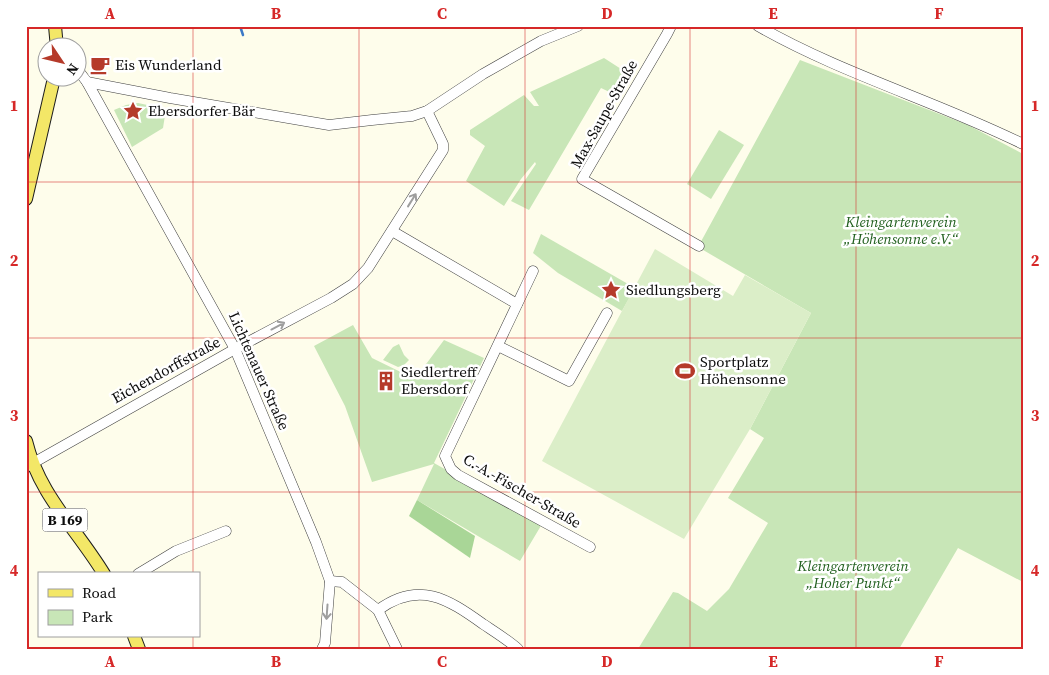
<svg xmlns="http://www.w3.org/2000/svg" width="1049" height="675" viewBox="0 0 1049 675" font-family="'Source Serif 4',serif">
	<rect width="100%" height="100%" fill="#fefdeb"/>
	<g fill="#c8e6b7">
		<path d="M 604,58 L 632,76 L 620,97 L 601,88 L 529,210 L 511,201 L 536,164 L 535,162 L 521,179 L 504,206 L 466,181 L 485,146 L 470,135 L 470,130 L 524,95 L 534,106 L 539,106 L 530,92 Z"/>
		<path d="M 800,60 L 968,125 L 1023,154 L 1023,582 L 958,548 L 899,649 L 638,649 L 673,592 L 678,593 L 707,611 L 729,589 L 768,523 L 728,498 L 764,438 L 750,429 L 811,313 L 698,247 Z"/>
		<path d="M 138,103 L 166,109 L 163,128 L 132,147 L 114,110 L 126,105 Z"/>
		<path d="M 719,130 L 744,145 L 711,199 L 687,184 Z"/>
		<path d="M 541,234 L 635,288 L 622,311 L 558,273 L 533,253 Z"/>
		<path d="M 353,325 L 372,358 L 415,379 L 444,340 L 484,358 L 434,463 L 542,524 L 520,561 L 417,500 L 434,464 L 372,482 L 345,406 L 314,346 Z"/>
		<path d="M 399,344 L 404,355 L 409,360 L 404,365 L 398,367 L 383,360 L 393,347 Z"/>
	</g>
	<path fill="#a9d697" d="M 417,500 L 475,536 L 470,558 L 409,516 Z"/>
	<path fill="#dbeec8" d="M 655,249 L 733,296 L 745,275 L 811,313 L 750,429 L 684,539 L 542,461 Z"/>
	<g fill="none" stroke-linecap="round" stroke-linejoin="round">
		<path stroke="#3c79c7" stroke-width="2.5" d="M 240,26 L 243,35"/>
		<defs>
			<g id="minor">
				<path d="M 671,26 L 667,34 L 582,179 L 699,246"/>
				<path d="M 758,26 C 842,74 936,101 1023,144"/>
				<path d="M 78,70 L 87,82 L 235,349 L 316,542 L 330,581 L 325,643 L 322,649"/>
				<path d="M 87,82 L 170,98 L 329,125 L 372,120 L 412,116 L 427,111 L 483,74 L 541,41 L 578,26"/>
				<path d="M 392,231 L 517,304"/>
				<path d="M 533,271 L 445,456 L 451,469 L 458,475 L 590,547"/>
				<path d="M 498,346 L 569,381 L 607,313"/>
				<path d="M 26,467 L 235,349 L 331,298 L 353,284 L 368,268 L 443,150 L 443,144 L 427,111"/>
				<path d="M 138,574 L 176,551 L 226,531"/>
				<path d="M 330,581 L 342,582 L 378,610 L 397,649"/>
				<path d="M 378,610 C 419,580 448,599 483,624 C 495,632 508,640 518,649"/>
			</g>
			<g id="major">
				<path d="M 55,26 L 57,48"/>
				<path d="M 26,199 L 54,78"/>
				<path d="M 26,441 C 39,495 76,528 104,574"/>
				<path d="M 134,636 L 139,649"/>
			</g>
		</defs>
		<use href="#minor" stroke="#3f3f3f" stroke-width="11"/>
		<use href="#major" stroke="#1d1d1d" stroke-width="14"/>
		<use href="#minor" stroke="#fff" stroke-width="10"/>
		<use href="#major" stroke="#f3e767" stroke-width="12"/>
	</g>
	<defs><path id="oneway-shaft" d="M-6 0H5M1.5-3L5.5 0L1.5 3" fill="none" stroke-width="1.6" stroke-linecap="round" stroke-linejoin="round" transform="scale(1.25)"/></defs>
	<g stroke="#9e9e9e">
		<use href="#oneway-shaft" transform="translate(412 200) rotate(-58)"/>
		<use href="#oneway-shaft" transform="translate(278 326) rotate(-28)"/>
		<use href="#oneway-shaft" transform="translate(327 612) rotate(94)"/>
	</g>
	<path fill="none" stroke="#d62828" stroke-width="1" stroke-opacity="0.55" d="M 193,26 L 193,574M 359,26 L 359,649M 525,26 L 525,649M 690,26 L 690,649M 856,26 L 856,649M 26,182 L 1023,182M 26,338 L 1023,338M 26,492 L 1023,492M 193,636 L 193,649"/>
	<defs>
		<symbol id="cafe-bare" viewBox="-9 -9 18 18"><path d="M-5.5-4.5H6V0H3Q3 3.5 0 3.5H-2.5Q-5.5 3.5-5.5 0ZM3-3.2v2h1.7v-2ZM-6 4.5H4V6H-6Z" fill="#b53a2a" stroke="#fff" stroke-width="2.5" paint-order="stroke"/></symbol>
		<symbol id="sight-bare" viewBox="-9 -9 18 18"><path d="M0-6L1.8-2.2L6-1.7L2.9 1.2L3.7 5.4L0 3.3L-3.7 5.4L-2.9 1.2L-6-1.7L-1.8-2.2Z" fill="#b53a2a" stroke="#fff" stroke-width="2.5" paint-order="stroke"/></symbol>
		<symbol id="stadium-bare" viewBox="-9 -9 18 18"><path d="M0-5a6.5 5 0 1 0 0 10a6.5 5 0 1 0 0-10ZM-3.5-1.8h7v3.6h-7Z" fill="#b53a2a" stroke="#fff" stroke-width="2.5" paint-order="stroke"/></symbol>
		<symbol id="building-bare" viewBox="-9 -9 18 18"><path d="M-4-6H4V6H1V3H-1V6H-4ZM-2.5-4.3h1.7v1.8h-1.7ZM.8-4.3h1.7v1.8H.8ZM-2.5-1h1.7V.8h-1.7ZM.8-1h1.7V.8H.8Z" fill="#b53a2a" stroke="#fff" stroke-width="2.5" paint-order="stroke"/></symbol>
	</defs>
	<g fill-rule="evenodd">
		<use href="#cafe-bare" x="86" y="51" width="28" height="28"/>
		<use href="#sight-bare" x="119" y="97" width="28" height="28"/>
		<use href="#sight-bare" x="597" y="276" width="28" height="28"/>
		<use href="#stadium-bare" x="671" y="357" width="28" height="28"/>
		<use href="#building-bare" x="372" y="367" width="28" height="28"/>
	</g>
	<g text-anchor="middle" stroke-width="5" stroke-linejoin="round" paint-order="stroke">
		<rect fill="#fff" stroke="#555" stroke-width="1" x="42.5" y="508.5" width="45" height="23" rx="4"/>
		<g font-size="14" font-weight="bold" fill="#0c0c0c">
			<text x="65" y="525">B 169</text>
		</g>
		<g font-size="15" fill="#0c0c0c" stroke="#fff" text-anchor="start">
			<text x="115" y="70">Eis Wunderland</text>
			<text x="148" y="116">Ebersdorfer Bär</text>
			<text x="626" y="295">Siedlungsberg</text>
			<text x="700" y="367">Sportplatz<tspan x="700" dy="17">Höhensonne</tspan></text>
			<text x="401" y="377">Siedlertreff<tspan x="401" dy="17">Ebersdorf</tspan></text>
		</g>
		<g font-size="15" fill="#0c0c0c" stroke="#fff">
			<text transform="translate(604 114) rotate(-61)" y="5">Max-Saupe-Straße</text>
			<text transform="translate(166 370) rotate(-29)" y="5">Eichendorffstraße</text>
			<text transform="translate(259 371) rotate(66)" y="5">Lichtenauer Straße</text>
			<text transform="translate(522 491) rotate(30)" y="5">C.-A.-Fischer-Straße</text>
		</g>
		<g font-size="15" font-style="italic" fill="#22601f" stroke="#fff">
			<text x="901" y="227">Kleingartenverein<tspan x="901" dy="17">„Höhensonne e.V.“</tspan></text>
			<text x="853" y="571">Kleingartenverein<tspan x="853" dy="17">„Hoher Punkt“</tspan></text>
		</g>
	</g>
	<rect width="1049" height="675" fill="none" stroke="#ffffff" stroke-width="55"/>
	<rect x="38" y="572" width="162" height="65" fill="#ffffff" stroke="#9e9e9e"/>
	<rect x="48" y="589" width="25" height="8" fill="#f3e767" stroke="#9e9e9e"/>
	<text x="82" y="598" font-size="15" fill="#0c0c0c">Road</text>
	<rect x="48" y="610" width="25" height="15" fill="#c8e6b7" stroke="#9e9e9e"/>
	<text x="82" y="622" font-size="15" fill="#0c0c0c">Park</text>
	<g transform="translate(62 62) rotate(125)"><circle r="24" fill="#ffffff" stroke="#9e9e9e"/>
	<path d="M0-4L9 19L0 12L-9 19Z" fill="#b53a2a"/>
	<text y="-8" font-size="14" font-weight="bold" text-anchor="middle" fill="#0c0c0c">N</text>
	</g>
	<rect x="28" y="28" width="994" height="620" fill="none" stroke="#d62828" stroke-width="2"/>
	<g font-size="16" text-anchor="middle" font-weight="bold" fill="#d62828">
		<text x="110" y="19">A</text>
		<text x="276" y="19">B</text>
		<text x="442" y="19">C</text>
		<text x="607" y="19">D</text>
		<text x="773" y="19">E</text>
		<text x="939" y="19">F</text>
		<text x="14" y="111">1</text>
		<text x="1035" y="111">1</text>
		<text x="14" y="266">2</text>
		<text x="1035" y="266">2</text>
		<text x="14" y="421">3</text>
		<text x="1035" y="421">3</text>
		<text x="14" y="576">4</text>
		<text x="1035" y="576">4</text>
		<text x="110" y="667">A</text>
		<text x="276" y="667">B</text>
		<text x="442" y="667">C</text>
		<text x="607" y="667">D</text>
		<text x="773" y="667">E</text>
		<text x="939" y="667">F</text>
	</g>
</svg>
